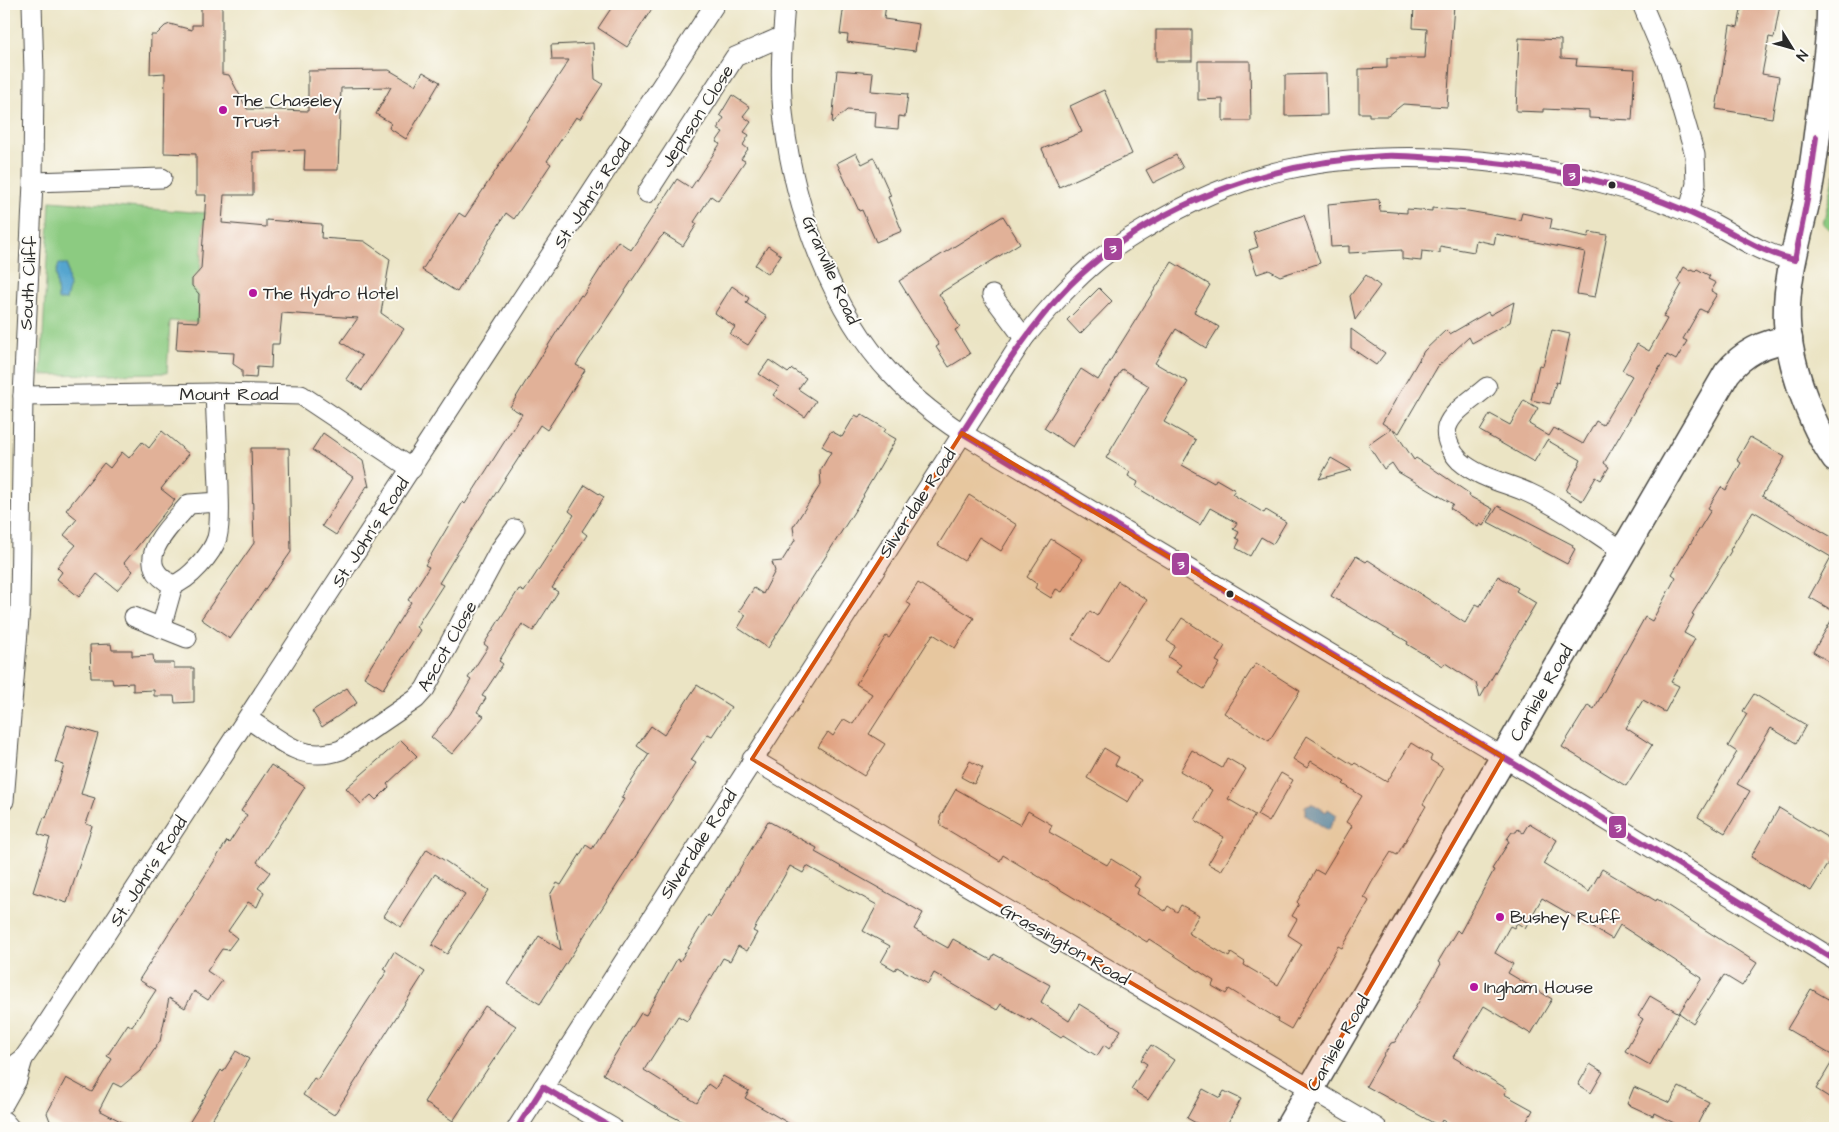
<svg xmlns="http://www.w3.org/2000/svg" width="1839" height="1132" viewBox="0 0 1839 1132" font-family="'Architects Daughter',sans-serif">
	<rect width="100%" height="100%" fill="#fdfcf7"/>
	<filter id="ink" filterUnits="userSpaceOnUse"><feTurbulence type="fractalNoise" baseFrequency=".02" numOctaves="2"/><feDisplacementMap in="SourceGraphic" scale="10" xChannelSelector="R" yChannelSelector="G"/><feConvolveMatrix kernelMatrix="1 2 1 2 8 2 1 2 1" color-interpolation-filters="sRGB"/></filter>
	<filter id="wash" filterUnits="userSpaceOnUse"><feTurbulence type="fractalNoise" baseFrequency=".0096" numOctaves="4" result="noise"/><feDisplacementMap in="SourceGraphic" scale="20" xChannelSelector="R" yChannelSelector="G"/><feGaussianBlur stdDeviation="1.12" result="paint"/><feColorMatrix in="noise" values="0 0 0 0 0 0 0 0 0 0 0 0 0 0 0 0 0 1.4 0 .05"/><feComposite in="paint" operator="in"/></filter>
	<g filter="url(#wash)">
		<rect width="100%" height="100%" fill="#ebe4c4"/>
		<g fill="#8ccb81" stroke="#5c7b56">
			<path d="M 1835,173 L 1835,221 L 1830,230 L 1823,224 Z"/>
			<path d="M 50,201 L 205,213 L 200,273 L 192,280 L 192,286 L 199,292 L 198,322 L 170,321 L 167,373 L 41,375 Z"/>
		</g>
		<g fill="#55a5cf" stroke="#40687d">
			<path d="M 59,264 L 67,264 L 69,288 L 66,300 L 58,300 L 56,273 Z"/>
			<path d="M 1312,803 L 1326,812 L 1328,809 L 1337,815 L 1328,830 L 1305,815 L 1305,806 Z"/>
		</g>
		<g id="blocks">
			<g fill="#e1b198">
				<path d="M 201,4 L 222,4 L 222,74 L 229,75 L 247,109 L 308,111 L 308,71 L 389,70 L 415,85 L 423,72 L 440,82 L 406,139 L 389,128 L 391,123 L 376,114 L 391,87 L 341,88 L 338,170 L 304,170 L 305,150 L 253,152 L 253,195 L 224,195 L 222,223 L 266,227 L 266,220 L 322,224 L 321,238 L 364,241 L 390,259 L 381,313 L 404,329 L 362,390 L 346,379 L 362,356 L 341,342 L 358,318 L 282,313 L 279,344 L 272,344 L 271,368 L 257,367 L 256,378 L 242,377 L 242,370 L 233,364 L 234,353 L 176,350 L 178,321 L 198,322 L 199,294 L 192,286 L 192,279 L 201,269 L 206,195 L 196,195 L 196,154 L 164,153 L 165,73 L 150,74 L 151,35 L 156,35 L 165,26 L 170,24 L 192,30 L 192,25 L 201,25 Z"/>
				<path d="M 614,4 L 655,4 L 627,47 L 598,28 Z"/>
				<path d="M 844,4 L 886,4 L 884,19 L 919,24 L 915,51 L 847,42 L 848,35 L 840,34 Z"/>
				<path d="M 1414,4 L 1454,4 L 1447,107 L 1403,104 L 1388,116 L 1369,116 L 1369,113 L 1359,113 L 1359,69 L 1387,68 L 1387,58 L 1425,58 L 1427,29 L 1413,28 Z"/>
				<path d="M 1742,4 L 1780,4 L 1774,38 L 1769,37 L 1762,74 L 1779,77 L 1772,118 L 1716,109 L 1730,25 L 1738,27 Z"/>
				<rect x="1156" y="30" width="36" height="31"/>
				<path d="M 1519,38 L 1561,40 L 1561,58 L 1577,59 L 1576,66 L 1635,69 L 1632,120 L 1589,118 L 1589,111 L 1543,109 L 1543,112 L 1516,111 Z"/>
				<path d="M 593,43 L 595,79 L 603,84 L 580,119 L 576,117 L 547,161 L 551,164 L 514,219 L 506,213 L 457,292 L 422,270 L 459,213 L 465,217 L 569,60 L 552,60 L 551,45 Z"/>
				<path d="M 1198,61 L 1250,61 L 1251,121 L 1223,121 L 1223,99 L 1198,100 Z"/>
				<path d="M 837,70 L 873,73 L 871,91 L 908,94 L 905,117 L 899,116 L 898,129 L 875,127 L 876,112 L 847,110 L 832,123 Z"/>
				<path d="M 1326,74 L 1327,115 L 1285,116 L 1285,75 Z"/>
				<path d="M 1104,90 L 1132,154 L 1059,187 L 1042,149 L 1082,132 L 1070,106 Z"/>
				<path d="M 732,95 L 750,107 L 743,116 L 751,122 L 744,132 L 749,135 L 743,145 L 748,149 L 741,159 L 745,161 L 718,201 L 711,196 L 694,222 L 697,224 L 683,246 L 664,234 L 660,238 L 576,365 L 585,370 L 562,407 L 547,430 L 540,425 L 459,550 L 439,583 L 443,585 L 416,627 L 420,630 L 383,689 L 364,677 L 411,602 L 408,600 L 429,567 L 425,565 L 447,528 L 463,502 L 465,504 L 522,414 L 510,407 L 559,328 L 581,295 L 583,296 L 618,241 L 631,250 L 677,179 L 691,188 L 720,144 L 716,142 L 723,132 L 717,129 L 724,118 L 720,115 Z"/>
				<path d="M 856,153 L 862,164 L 874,158 L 891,196 L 888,197 L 902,231 L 876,242 L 862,210 L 859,211 L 837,163 Z"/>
				<path d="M 1176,155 L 1183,168 L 1153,183 L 1146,170 Z"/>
				<path d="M 1379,199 L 1380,211 L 1407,213 L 1407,209 L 1432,211 L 1432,208 L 1468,211 L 1520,220 L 1522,213 L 1552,219 L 1550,229 L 1588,237 L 1590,232 L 1607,235 L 1595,297 L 1577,294 L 1585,252 L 1496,234 L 1494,244 L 1476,240 L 1474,252 L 1440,246 L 1440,253 L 1422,251 L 1421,261 L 1402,259 L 1402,250 L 1349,253 L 1349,246 L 1331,247 L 1328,204 Z"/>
				<path d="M 1304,215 L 1320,263 L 1280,276 L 1269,270 L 1257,274 L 1249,250 L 1258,247 L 1253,232 Z"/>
				<path d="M 1003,216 L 1020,243 L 939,294 L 960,327 L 955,330 L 970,354 L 949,367 L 936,347 L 939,345 L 899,281 Z"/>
				<path d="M 768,246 L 781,255 L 768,274 L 755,265 Z"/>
				<path d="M 1172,262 L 1210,285 L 1194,312 L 1219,327 L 1206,348 L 1176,329 L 1155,363 L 1188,382 L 1164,422 L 1196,440 L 1182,465 L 1214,483 L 1216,479 L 1235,490 L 1232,494 L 1264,513 L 1266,510 L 1286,522 L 1273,544 L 1261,537 L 1250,556 L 1236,548 L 1240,540 L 1236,538 L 1239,532 L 1233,529 L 1237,523 L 1210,508 L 1200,525 L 1136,487 L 1138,482 L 1128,476 L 1130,472 L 1106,458 L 1149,386 L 1122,369 L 1073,447 L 1044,428 L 1081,369 L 1098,380 Z"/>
				<path d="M 1684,267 L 1690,271 L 1691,269 L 1695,271 L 1697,269 L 1710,276 L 1708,279 L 1716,283 L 1711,291 L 1717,294 L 1706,312 L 1700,309 L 1683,339 L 1687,341 L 1676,360 L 1667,355 L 1605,461 L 1604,463 L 1609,467 L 1601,480 L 1596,477 L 1582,501 L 1566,491 L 1581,460 L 1547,440 L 1534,462 L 1480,431 L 1490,414 L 1510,425 L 1524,400 L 1538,408 L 1529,424 L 1549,436 L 1554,428 L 1583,444 L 1596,421 L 1603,425 L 1632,376 L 1622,370 L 1637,344 L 1649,351 L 1667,319 L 1663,317 L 1682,284 L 1677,280 Z"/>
				<path d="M 1366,275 L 1380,286 L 1355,320 L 1350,296 Z"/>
				<path d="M 732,286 L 749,298 L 746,303 L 767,317 L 748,345 L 730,334 L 735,327 L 715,313 Z"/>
				<path d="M 1099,288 L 1112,301 L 1080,334 L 1067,320 Z"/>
				<path d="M 1514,302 L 1510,322 L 1472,343 L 1469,337 L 1438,366 L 1399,433 L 1393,429 L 1414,460 L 1416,458 L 1432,468 L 1470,494 L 1469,496 L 1493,509 L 1483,526 L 1480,524 L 1478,527 L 1450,508 L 1453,504 L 1398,472 L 1392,463 L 1384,469 L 1368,445 L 1391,429 L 1382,423 L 1424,351 L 1446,330 L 1450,334 L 1488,312 L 1490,315 Z"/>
				<path d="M 1351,329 L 1385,353 L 1376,365 L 1351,348 Z"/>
				<path d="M 1552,330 L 1570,334 L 1559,383 L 1556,382 L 1550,404 L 1531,400 L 1539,365 L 1543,366 Z"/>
				<path d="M 769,360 L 788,373 L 792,369 L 806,378 L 798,389 L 816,401 L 805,417 L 773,395 L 779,387 L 759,374 Z"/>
				<path d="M 861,414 L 886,429 L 884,432 L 896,439 L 863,495 L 864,496 L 768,648 L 738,628 L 746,615 L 739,611 L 754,588 L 763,594 L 775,571 L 772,562 L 782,561 L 795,540 L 793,527 L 821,484 L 820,471 L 831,452 L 822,446 L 831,431 L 842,437 L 855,415 L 859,417 Z"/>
				<path d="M 162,431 L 189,454 L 161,489 L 175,500 L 124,563 L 133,571 L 117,590 L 97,574 L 79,597 L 57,579 L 62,572 L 57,567 L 76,545 L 64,535 L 77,519 L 66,510 L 104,463 L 110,468 L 122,452 L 129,458 L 142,442 L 149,448 Z"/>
				<path d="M 323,433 L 363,461 L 369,487 L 367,486 L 336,535 L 322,526 L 353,477 L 312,450 Z"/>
				<path d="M 1750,437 L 1785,457 L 1762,496 L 1835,539 L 1835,612 L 1809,597 L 1831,557 L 1753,511 L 1730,550 L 1731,551 L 1692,614 L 1694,615 L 1684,633 L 1695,639 L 1671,682 L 1679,686 L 1665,712 L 1643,700 L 1626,728 L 1652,745 L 1626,786 L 1562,747 L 1588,705 L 1594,709 L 1645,617 L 1652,621 L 1676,577 L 1672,574 L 1711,510 L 1708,508 L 1721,487 L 1726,490 L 1741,463 L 1737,460 Z"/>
				<path d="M 251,448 L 289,448 L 291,552 L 230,639 L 201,619 L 254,543 Z"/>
				<path d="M 1331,458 L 1352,470 L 1319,479 Z"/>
				<path d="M 585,485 L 604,497 L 582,531 L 587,535 L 552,588 L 558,592 L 533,631 L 522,624 L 499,661 L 503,664 L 482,696 L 486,698 L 477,712 L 484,716 L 452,754 L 431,737 L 450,714 L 471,680 L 468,678 L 488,647 L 484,644 L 519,589 L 524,592 L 574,515 L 569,511 Z"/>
				<path d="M 969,495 L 1017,525 L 1001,551 L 979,537 L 964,561 L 938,545 Z"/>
				<path d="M 1498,506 L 1573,545 L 1572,547 L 1575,549 L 1567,564 L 1488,522 Z"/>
				<path d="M 1051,539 L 1083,559 L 1062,592 L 1056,589 L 1051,598 L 1035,588 L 1037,584 L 1027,577 Z"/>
				<path d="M 1356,556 L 1366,562 L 1368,560 L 1465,623 L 1476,604 L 1480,606 L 1498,576 L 1518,588 L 1516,591 L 1536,603 L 1480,698 L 1476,683 L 1445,663 L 1443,666 L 1407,644 L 1408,642 L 1331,596 Z"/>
				<path d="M 1118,581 L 1147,600 L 1108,661 L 1072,639 L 1090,611 L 1097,616 Z"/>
				<path d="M 918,583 L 974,618 L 955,648 L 933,634 L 869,734 L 885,744 L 864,776 L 818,747 L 828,732 L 833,736 L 844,719 L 853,724 L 872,694 L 856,684 L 886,636 L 889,638 L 911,605 L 906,602 Z"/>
				<path d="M 1835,614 L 1835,665 L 1813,652 Z"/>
				<path d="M 1182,618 L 1225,646 L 1216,661 L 1220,663 L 1204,689 L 1176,672 L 1181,665 L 1168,657 L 1175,646 L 1167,641 Z"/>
				<path d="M 111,644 L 112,650 L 132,650 L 132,656 L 153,655 L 154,663 L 174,663 L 174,668 L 194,668 L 194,702 L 175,703 L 174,696 L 154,696 L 154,690 L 133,691 L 133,683 L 113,684 L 112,678 L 91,678 L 90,645 Z"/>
				<path d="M 1256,663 L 1300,691 L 1269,741 L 1224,713 Z"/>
				<path d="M 697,685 L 731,707 L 712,736 L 708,734 L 691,760 L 696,763 L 540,1004 L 508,984 L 539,936 L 561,950 L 550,895 L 557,883 L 561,885 L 586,845 L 592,849 L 624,799 L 621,798 L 649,754 L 637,746 L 651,726 L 664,735 Z"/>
				<path d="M 347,688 L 357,703 L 322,727 L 312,711 Z"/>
				<path d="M 1754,694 L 1806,725 L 1796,743 L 1771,728 L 1737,784 L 1750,791 L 1725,833 L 1698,817 L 1737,752 L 1728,746 L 1747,714 L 1743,711 Z"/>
				<path d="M 67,725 L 98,734 L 81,794 L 95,798 L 86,824 L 92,826 L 67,903 L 33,892 L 50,838 L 38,834 L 44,817 L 46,818 L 64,765 L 55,762 Z"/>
				<path d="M 1307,736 L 1353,765 L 1355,763 L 1387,782 L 1411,743 L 1432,756 L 1430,760 L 1443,768 L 1423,804 L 1426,806 L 1406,840 L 1397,855 L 1391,852 L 1372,882 L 1364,897 L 1369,901 L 1342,948 L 1338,946 L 1291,1029 L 1277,1021 L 1278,1019 L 1229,989 L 1226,994 L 1212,986 L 1214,981 L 1149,939 L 1147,942 L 1003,855 L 1000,861 L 941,826 L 940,817 L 956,789 L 1020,825 L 1028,811 L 1052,825 L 1049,832 L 1107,865 L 1111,859 L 1140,877 L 1134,886 L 1139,889 L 1137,894 L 1165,911 L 1168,906 L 1177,912 L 1181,905 L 1199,915 L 1188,933 L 1229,957 L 1231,953 L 1245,962 L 1244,965 L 1278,985 L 1302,944 L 1288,935 L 1297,919 L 1292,916 L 1299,904 L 1297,902 L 1316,870 L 1323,874 L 1352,826 L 1346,822 L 1362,796 L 1343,784 L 1345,782 L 1311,761 L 1307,768 L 1293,759 Z"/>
				<path d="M 401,740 L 417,756 L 387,784 L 389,787 L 376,800 L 371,795 L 361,804 L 346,788 Z"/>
				<path d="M 1104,748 L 1119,757 L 1115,765 L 1141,780 L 1128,802 L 1087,778 Z"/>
				<path d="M 1192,750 L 1222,768 L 1227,758 L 1246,769 L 1228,799 L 1255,815 L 1221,871 L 1208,864 L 1224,837 L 1195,820 L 1212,790 L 1180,771 Z"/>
				<path d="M 970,761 L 983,768 L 974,784 L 961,777 Z"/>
				<path d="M 271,765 L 305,787 L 257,862 L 270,872 L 258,888 L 264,892 L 257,907 L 248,902 L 228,931 L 237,938 L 228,950 L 222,949 L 207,971 L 222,981 L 208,1000 L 194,991 L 185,1008 L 169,998 L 160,1041 L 140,1071 L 121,1087 L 113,1083 L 99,1110 L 134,1128 L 63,1128 L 50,1121 L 47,1113 L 66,1078 L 92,1092 L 112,1059 L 107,1056 L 128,1024 L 132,1027 L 156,990 L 139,980 L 227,841 L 229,843 L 247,815 L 241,811 Z"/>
				<path d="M 1281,773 L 1293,780 L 1269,822 L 1257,815 Z"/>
				<path d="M 1779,808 L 1835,842 L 1835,863 L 1830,860 L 1811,891 L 1751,857 Z"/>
				<path d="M 768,821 L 817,848 L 815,852 L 923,913 L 914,929 L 948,948 L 953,939 L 991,960 L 994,954 L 1050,985 L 1041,1002 L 1069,1021 L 1079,1004 L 1121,1030 L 1109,1049 L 1104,1045 L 1097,1056 L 1063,1035 L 1061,1038 L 1031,1019 L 1030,1021 L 1001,1004 L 997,1010 L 934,973 L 928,984 L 897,967 L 895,970 L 881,962 L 890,946 L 863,931 L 877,905 L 807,866 L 803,873 L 790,866 L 753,931 L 757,933 L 747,951 L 738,946 L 730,961 L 723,958 L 687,1021 L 678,1016 L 644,1070 L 697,1103 L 708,1084 L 715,1089 L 723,1076 L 749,1091 L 745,1098 L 797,1128 L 695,1128 L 662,1111 L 603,1074 L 641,1013 L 646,1015 L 677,959 L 680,961 L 708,915 L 711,917 L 714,912 Z"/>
				<path d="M 1529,823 L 1557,840 L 1543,864 L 1589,892 L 1602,869 L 1656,901 L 1657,899 L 1757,963 L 1742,986 L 1724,975 L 1693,1023 L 1679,1013 L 1702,978 L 1620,925 L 1612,939 L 1542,898 L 1525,928 L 1517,923 L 1514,928 L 1510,926 L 1495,953 L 1513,964 L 1508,973 L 1552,999 L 1531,1034 L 1484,1006 L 1453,1057 L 1507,1089 L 1504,1094 L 1533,1110 L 1523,1128 L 1456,1128 L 1442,1120 L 1439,1126 L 1366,1086 L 1391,1043 L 1395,1042 L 1441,964 L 1438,962 L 1457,930 L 1460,933 L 1494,870 L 1492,869 L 1509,842 L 1507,839 L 1512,832 L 1516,832 L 1518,829 L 1523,833 Z"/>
				<path d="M 427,849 L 489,890 L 447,954 L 432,945 L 465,894 L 435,874 L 401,927 L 384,916 Z"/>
				<path d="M 394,952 L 425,972 L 334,1115 L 303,1095 L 314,1078 L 317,1080 L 387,971 L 384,969 Z"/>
				<path d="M 1811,989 L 1835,1003 L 1835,1101 L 1816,1089 L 1835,1057 L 1787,1029 Z"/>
				<path d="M 1650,996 L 1679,1013 L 1650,1065 L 1625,1051 L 1643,1019 L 1638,1016 Z"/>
				<path d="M 485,1006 L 516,1026 L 453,1121 L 424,1102 Z"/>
				<path d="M 1151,1045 L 1174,1060 L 1148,1100 L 1131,1089 L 1147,1064 L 1141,1060 Z"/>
				<path d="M 236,1051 L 249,1059 L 207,1128 L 186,1128 L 221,1070 L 223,1072 Z"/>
				<path d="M 1590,1064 L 1603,1072 L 1591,1093 L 1578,1085 Z"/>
				<path d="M 1634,1087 L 1670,1103 L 1679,1087 L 1709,1102 L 1696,1127 L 1688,1123 L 1684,1128 L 1654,1113 L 1653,1116 L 1627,1104 Z"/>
				<path d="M 1203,1089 L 1220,1098 L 1224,1091 L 1241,1099 L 1225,1128 L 1205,1128 L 1187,1118 Z"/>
			</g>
		</g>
	</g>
	<g filter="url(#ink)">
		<use href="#blocks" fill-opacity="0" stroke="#484742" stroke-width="1"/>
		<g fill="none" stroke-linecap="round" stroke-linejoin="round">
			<defs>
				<g id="street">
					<path d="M 785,4 C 782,42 779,82 784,121 C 794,207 832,312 892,375 C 916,401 945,423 975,441 L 1503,757 L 1835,960"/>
					<path d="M 1642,4 L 1670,70 L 1695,155 L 1696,184 L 1688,213"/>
					<path d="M 33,182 L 162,178"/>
					<path d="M 647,193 L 735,57 L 783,36"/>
					<path d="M 992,295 L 1024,338"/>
					<path d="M 1487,387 C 1475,398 1452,411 1447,427 C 1444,439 1452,453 1460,461 C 1479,478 1507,483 1529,493 C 1562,508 1592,531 1623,551"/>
					<path d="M 215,393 L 219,487 C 219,503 221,522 217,538 C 212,554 189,580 173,585 C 128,563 169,528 189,504 L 219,502"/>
					<path d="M 23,396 L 215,393 L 301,395 L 412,469"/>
					<path d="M 134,617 L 187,638"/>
					<path d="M 161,628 L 173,585"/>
					<path d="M 248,719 C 280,739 300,764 341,750 L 416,699 L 425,689 L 499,551 L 515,529"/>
					<path d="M 752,759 L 1377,1128"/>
					<path d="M 4,801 L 20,607 L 23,396 L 33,182 L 34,73 L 32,4"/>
					<path d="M 4,1073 L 23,1059 L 37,1039 L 715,4"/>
					<path d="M 543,1087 L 613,1128"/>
					<path d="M 4,1103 L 17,1080 L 23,1059"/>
					<path d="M 4,1121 L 10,1128"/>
					<path d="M 517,1128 L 1024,338 C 1045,313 1066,288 1090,267 C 1107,252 1127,239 1146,228 C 1242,169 1328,154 1439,158 C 1497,161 1554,169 1610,185 C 1643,194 1679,208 1710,222 C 1738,236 1763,256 1795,260"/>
				</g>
				<g id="secondary">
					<path d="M 1830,4 C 1831,36 1825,69 1821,102 C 1817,133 1814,164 1808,195 C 1799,236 1785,280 1787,322 C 1789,364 1811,425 1835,459"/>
					<path d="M 1288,1128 L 1727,373 C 1744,352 1762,344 1789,339"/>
				</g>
			</defs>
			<use href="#street" stroke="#484742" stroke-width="21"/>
			<use href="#secondary" stroke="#484742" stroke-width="29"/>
			<use href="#street" stroke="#fff" stroke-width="19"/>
			<use href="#secondary" stroke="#fff" stroke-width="26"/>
			<defs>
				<g id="bus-1">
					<path d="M 1795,260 L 1809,190 L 1816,137"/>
					<path d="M 962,433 L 1503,757 L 1835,960"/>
					<path d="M 962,433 C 995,382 1027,329 1070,285 C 1152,203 1270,162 1384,156 C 1405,155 1426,158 1446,159 C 1501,162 1555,169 1608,184 C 1645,194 1682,208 1716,225 C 1743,238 1765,254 1795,260"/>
					<path d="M 543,1087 L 613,1128"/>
					<path d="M 517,1128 L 543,1087"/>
				</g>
			</defs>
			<use href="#bus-1" stroke="#fdfcf7" stroke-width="10"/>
			<use href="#bus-1" stroke="#a54499" stroke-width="6"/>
		</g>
	</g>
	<path fill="#d5540f" fill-opacity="0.2" stroke="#d5540f" stroke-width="4" stroke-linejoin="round" d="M 962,433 L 1503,757 L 1311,1089 L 752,759 Z"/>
	<g fill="#b5179e" stroke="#fdfcf7" stroke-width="2">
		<circle cx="223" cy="110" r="5"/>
		<circle cx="253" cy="293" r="5"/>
		<circle cx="1500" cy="917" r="5"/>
		<circle cx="1474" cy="987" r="5"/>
	</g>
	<g fill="#2b2b2b" stroke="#fdfcf7" stroke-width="2">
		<circle cx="1612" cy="185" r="4.5"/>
		<circle cx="1230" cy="594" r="4.5"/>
	</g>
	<g text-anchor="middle" stroke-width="4" stroke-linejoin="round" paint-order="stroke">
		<g font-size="18" fill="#2b2b2b" stroke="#fdfcf7" text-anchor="start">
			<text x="233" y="106">The Chaseley<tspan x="233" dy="21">Trust</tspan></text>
			<text x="263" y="299">The Hydro Hotel</text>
			<text x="1510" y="923">Bushey Ruff</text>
			<text x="1484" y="993">Ingham House</text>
		</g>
		<g font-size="18" fill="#2b2b2b" stroke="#fdfcf7">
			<text transform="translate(697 116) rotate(-57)" y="6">Jephson Close</text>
			<text transform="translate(592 193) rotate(-57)" y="6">St. John's Road</text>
			<text transform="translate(831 270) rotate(66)" y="6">Granville Road</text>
			<text transform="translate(28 283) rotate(-87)" y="6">South Cliff</text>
			<text x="229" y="400">Mount Road</text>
			<text transform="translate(917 503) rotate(-57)" y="6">Silverdale Road</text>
			<text transform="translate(370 532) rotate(-57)" y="6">St. John's Road</text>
			<text transform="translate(447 646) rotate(-60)" y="6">Ascot Close</text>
			<text transform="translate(1541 693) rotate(-60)" y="6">Carlisle Road</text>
			<text transform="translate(698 844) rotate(-57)" y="6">Silverdale Road</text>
			<text transform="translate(148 871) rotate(-57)" y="6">St. John's Road</text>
			<text transform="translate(1065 944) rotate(30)" y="6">Grassington Road</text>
			<text transform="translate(1338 1043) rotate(-60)" y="6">Carlisle Road</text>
		</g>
	</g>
	<g stroke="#fdfcf7" stroke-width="2">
		<rect x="1562" y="163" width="19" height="24" rx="5" fill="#a54499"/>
		<rect x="1103" y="237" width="20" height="24" rx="5" fill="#a54499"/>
		<rect x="1171" y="552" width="19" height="24" rx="5" fill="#a54499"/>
		<rect x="1608" y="815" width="19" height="24" rx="5" fill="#a54499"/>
	</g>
	<g font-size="14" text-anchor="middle" font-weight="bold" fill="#fff">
		<text x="1572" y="180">3</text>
		<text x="1113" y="253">3</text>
		<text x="1181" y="569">3</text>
		<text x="1618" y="832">3</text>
	</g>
	<rect width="1839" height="1132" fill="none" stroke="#fdfcf7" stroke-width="20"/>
	<g transform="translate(1792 48) rotate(127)" stroke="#fdfcf7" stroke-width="4" paint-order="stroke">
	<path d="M0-4L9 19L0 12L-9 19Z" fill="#2b2b2b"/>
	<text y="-8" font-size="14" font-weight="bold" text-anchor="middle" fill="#2b2b2b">N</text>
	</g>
</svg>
